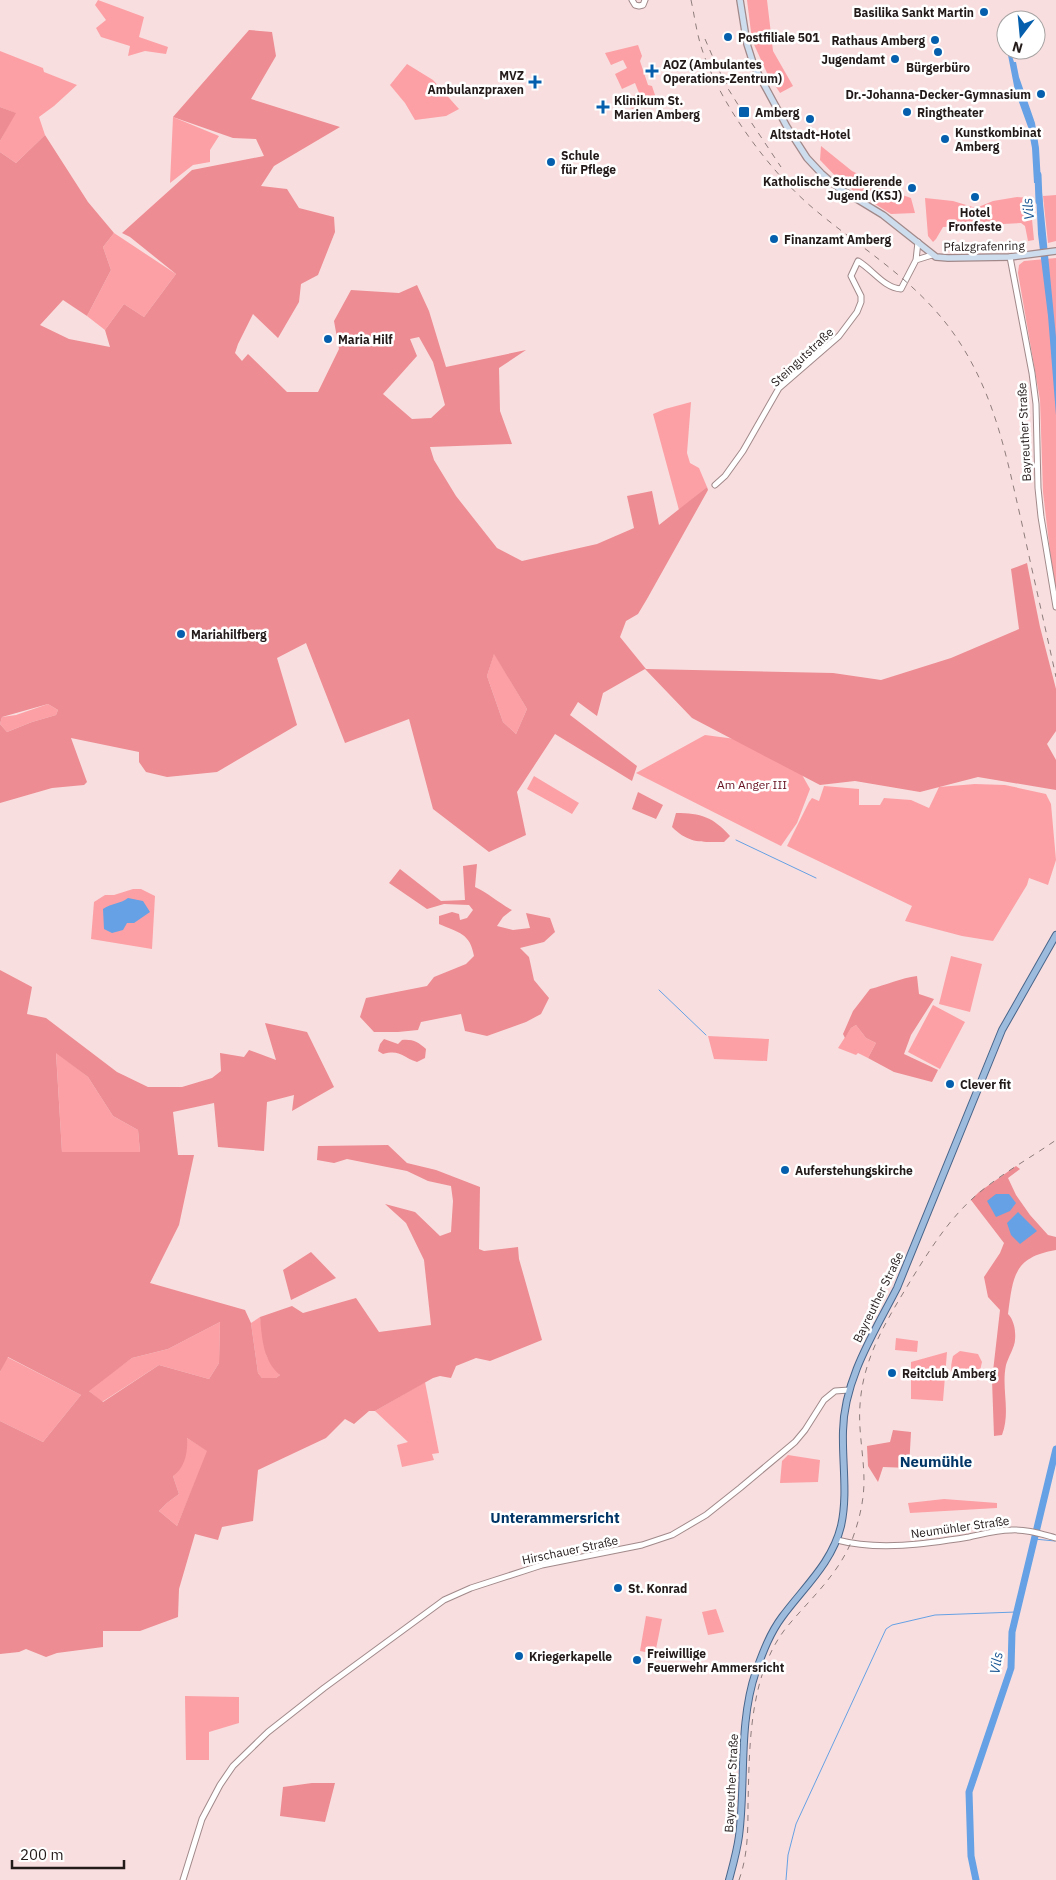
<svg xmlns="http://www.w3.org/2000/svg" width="1056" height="1880" font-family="'IBM Plex Sans',sans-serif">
  <rect width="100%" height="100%" fill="#f9dedf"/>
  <path fill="#fca0a5" d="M98,0L144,17L139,37L168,47L166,54L145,51L128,56L130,46L101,37L96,28L106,20L95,5Z
    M747,0H767L773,51L793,86L780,93L767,73L752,40Z
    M638,45L642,56L640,61L648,85L652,86L655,95L653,99L632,109L627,98L639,93L635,83L622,89L615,74L627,68L623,60L611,65L605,53Z
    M0,51L43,68L44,72L77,85L54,106L39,117L45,135L16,163L0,152V141L15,113L0,107Z
    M407,64L433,80L459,109L446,116L415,120L405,103L390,85Z
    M173,117L219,136L210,150V162L193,165L170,183Z
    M821,146L852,171L894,192L911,198L915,213L891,214L843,184L820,160Z
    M1056,195V241L1048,243L1043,196Z
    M1017,197L1030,198L1034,240L1028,241L1025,226L1021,223L943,227L936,239L933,242L928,236L925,198L953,201L976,208L993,201Z
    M114,233L176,274L144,317L124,304L105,330L87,316L111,270L103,247Z
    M1056,258V587L1053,577L1043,492L1040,400L1018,273L1019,265L1024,261Z
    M691,402L687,453L690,463L699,468L707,487L679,510L653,414L665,409Z
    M494,653L527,709L516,734L503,722L487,676Z
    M48,704L58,710L56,715L32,722L7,732L0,724L2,717L16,715Z
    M705,735L774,744L801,773L810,789L797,823L781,846L636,773Z
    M534,776L579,803L572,814L527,789Z
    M975,784L1005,785L1046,794L1051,804L1056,860L1048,885L1029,878L1027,885L993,941L962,936L905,921L912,906L787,846L809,802L812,798L819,801L824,786L859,789V805H880L884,798L911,800L929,808L939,787Z
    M133,889H141L155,896L152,949L91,939L94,902L105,895H114Z
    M951,956L982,964L970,1012L939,1004Z
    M933,1005L965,1022L940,1069L908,1052Z
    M856,1025L866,1038L876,1043L868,1058L858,1053L856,1055L838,1048L851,1028Z
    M708,1036L769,1039L767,1061L714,1059Z
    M56,1052L88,1077L113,1116L138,1130L140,1152H62Z
    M260,1317L267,1357L280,1375L276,1378H262L258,1373L251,1323Z
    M220,1322L219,1363L209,1379L159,1365L102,1402L88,1390L132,1358L168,1349Z
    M896,1338L918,1341L917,1352L895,1350Z
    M960,1351L978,1354L982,1362L979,1375C973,1379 956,1381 952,1373C950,1368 952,1361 953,1356Z
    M947,1352L943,1401L911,1399V1362Z
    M7,1357L81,1395L43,1442L0,1421V1372Z
    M425,1382L439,1453L432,1454L434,1460L402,1467L397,1445L408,1442L375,1411Z
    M187,1438L208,1451L177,1526L159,1511L167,1503L179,1494L173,1476Z
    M788,1455L820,1460L818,1482L780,1483L782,1461Z
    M944,1499L997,1503V1508L910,1513L908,1503Z
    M716,1609L724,1632L708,1635L702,1612Z
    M646,1616L662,1619L655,1654L640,1651Z
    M185,1696L239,1697V1723L209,1732V1760H186Z"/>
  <path fill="#ed8c92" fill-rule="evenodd" d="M249,30L272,32L276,56L251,99L340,127L274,166L261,186L287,189L299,208L334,217L335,232L318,275L301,284L299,302L278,338L253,314L238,344L235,353L242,361L248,354L287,392H318L339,349L334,321L351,290L399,293L417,285L429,311L446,367L526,350L499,368L500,411L512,444L430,447L434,460L456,496L497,548L522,561L597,544L634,528L627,496L652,491L659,525L707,487L708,490L647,599L638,614L626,621L620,637L646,669L833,673L881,680L951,658L1019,629L1011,569L1027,563L1040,627L1056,689V731L1047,744L1056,760V790L978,777L920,792L855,781L820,785L692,718L645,669L603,693L597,716L578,702L570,715L637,766L632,781L555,734L517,792L526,835L489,852L433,809L409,719L345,743L306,643L277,658L297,725L217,772L167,777L146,772L139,762V752L71,738L87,782L84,785L52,788L0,803V152L16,163L45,135L88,202L114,233L103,247L111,270L87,316L63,300L40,325L69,339L110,347L105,330L124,304L144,317L176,274L130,237L122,233L192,170L264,156L256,139L233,138L173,117ZM419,337L433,362L445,405L431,418L412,419L383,394L417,356L410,339ZM494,654L527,709L516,734L503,722L487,676ZM48,704L58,710L56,715L32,722L7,732L0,724L2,717Z
    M0,107L16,113L0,141Z
    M638,792L663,805L656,819L632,809Z
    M676,813C701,813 713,817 730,836L724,842C702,842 689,844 672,827Z
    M477,864L475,887C488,893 499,903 512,910L503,917L497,926L513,930L530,928L526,913L550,918L555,932L544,942L520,948L529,957L534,980L549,998L541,1014L526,1022L487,1036L465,1031L461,1014L421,1022L418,1030L398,1032H374L360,1017L366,998L427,986L434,977L466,964L474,956C470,933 459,933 439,924V916L452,912L459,914L460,920L467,918L473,910L469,905L444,904L427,909L389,883L400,869L441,901L465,900L463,866Z
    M0,970L32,987L27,1014L46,1018L117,1072L148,1087H182L212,1078L221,1071L220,1053L244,1057L249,1050L276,1060L265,1023L307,1032L334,1087L292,1111L294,1095L267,1102L264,1151L218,1147L214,1103L173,1112L178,1155H194L179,1225L150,1283L245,1310L251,1323L258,1373L262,1378H276L280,1375C263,1361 262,1338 260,1317L292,1306L303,1313L356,1298L379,1332L431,1325L424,1260L406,1223L385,1204L415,1212L440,1236L451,1232L453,1201L451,1186L428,1181L407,1171L347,1159L334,1163L317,1160L318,1146L388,1145L407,1163L436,1170L480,1187L479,1249L484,1251L518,1247L519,1259L542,1340L490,1361L476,1358L456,1366L451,1378L440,1376L433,1378L375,1411H369L354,1424L345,1419L326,1438L258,1470L253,1521L222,1527L218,1540L195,1534L179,1589L178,1617L140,1631H103V1647L57,1653L46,1657L26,1649L19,1652L0,1654V1421L43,1442L81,1395L8,1357L0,1372ZM56,1053L88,1077L113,1116L138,1130L140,1152H62ZM220,1322L219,1363L209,1379L159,1365L103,1402L89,1391L132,1358L168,1349ZM187,1438L207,1451L177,1526L159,1511L167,1503L179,1494L173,1476C185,1468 188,1452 187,1438Z
    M917,976L919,994L934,999L911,1035L904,1054L938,1070L932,1082L894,1072L868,1058L876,1043L866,1038L856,1025L851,1028L845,1038L843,1034L853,1011L870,989C886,985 901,978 917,976Z
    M384,1039L398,1044L402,1040C413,1039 418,1042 426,1049L425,1058L417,1062C402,1057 400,1049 383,1054L378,1051L380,1044Z
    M1016,1166L1020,1169L1008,1178L1016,1195L1030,1215L1048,1235L1056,1237V1250C1014,1257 1013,1276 1008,1314C1014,1320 1016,1331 1015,1340C1015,1346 1008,1358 1006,1365C1001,1389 1011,1411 1002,1435L994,1436L992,1380L1000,1310L988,1297L984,1277L1000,1253L1004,1243L971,1200L979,1192Z
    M311,1252L336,1278L291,1300L283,1270Z
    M893,1430L911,1432L909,1468L883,1467L878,1482L868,1466L867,1446L890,1442Z
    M312,1783H335L325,1822L280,1816L283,1787Z"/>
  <path fill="#65a1e4" d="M1007,50H1010L1014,62H1016L1019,77L1035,123L1039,148L1041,183H1034L1032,148L1028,127L1015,91Z
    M1036,193H1042L1056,337V415L1048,316L1038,234Z
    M128,898L143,901L150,912L134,923H127L123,930L112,933L104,929L103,909C112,903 120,904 128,898Z
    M996,1194H1009L1016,1203L1010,1211L996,1217L987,1201Z
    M1018,1212L1037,1231L1020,1244L1011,1235L1007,1223Z"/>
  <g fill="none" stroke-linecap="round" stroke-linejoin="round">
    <path stroke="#65a1e4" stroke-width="1" d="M736,840L816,878
      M659,990L706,1035
      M1034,1539L1055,1541
      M786,1880L788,1855L796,1824L886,1629L892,1625L935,1615L1016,1612"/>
    <path stroke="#65a1e4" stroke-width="7" d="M1038,175L1039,201
      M976,1880L971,1856L969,1792L1011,1668L1012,1632L1056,1449"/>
    <defs>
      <path id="tertiary" d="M632,0L635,5L639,6L643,5L645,0
        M1010,257L1032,373L1036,404L1038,488L1041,517L1056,607
        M916,260L932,255
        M715,485L725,476L743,451L779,388L839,336L857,312L861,302V296L851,276L858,261C873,270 884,288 901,289L916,260L918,242
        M837,1540C879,1551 926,1544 969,1537C983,1534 997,1530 1011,1530C1026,1529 1041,1534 1056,1538
        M183,1880L202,1819L220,1785L233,1766L268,1732L324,1688L444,1600L471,1588L542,1565L642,1545L672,1535L706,1515L740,1488L795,1442L805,1430L824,1400L835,1391L849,1390"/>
      <path id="secondary" d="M740,0L747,44L754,66L787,127L807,158L821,173L837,187L883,215L936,257L948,258L1010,257L1056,251"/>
      <path id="primary" d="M729,1880C733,1865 737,1851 739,1836C746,1782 738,1724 756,1671C763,1652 770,1633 782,1617C804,1587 832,1563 841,1526C848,1495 842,1462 843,1431C844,1379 874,1333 897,1288L1002,1030L1056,935"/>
    </defs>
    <use href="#tertiary" stroke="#a1898a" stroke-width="7"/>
    <use href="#secondary" stroke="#a1898a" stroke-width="8"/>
    <use href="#primary" stroke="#48658a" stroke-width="8"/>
    <use href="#tertiary" stroke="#fff" stroke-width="5"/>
    <use href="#secondary" stroke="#ceddee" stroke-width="5.5"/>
    <use href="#primary" stroke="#9dbbdd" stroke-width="6"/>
    <path stroke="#8e7c7c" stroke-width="1" stroke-dasharray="6 6" stroke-linecap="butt" d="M691,0C695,18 697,37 704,55C723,108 771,173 814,209C863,250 916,280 954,334C995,393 1006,455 1022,524C1033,575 1045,626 1056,677
      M705,39L718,69L727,84
      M722,79L747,119
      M745,113L781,167
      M739,1880C748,1855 748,1830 748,1804C749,1767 749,1730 757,1694C762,1671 771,1647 786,1628C810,1599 838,1575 852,1540C859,1521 864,1501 864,1481C864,1456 858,1430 860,1405C863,1357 887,1320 911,1280C929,1251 947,1222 972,1199C997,1176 1029,1159 1056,1140"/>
  </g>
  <g fill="#055fac" stroke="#fff" stroke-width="2">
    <circle cx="984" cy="12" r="5"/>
    <circle cx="728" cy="37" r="5"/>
    <circle cx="935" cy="40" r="5"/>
    <circle cx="938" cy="52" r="5"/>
    <circle cx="895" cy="59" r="5"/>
    <path d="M649.5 63.5h5v5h5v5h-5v5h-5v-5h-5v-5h5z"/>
    <path d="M532.5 74.5h5v5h5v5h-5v5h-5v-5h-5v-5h5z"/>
    <circle cx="1041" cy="94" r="5"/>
    <path d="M600.5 99.5h5v5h5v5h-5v5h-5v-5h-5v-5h5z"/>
    <rect x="738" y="106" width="12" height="12" rx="2.5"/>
    <circle cx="907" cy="112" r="5"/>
    <circle cx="810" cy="119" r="5"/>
    <circle cx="945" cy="139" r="5"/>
    <circle cx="551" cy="162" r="5"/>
    <circle cx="912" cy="188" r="5"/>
    <circle cx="975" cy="197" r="5"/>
    <circle cx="774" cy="239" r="5"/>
    <circle cx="328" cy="339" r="5"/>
    <circle cx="181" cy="634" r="5"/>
    <circle cx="950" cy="1084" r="5"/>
    <circle cx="785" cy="1170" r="5"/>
    <circle cx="892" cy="1373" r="5"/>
    <circle cx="618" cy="1588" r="5"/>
    <circle cx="519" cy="1656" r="5"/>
    <circle cx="637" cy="1660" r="5"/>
  </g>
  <g text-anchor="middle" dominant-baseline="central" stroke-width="5" stroke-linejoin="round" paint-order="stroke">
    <g font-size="12" font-weight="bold" fill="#231a1a" stroke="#fff" text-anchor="start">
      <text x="974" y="12" text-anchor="end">Basilika Sankt Martin</text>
      <text x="738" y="37">Postfiliale 501</text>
      <text x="925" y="40" text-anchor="end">Rathaus Amberg</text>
      <text x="885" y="59" text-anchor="end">Jugendamt</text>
      <text x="663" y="64">AOZ (Ambulantes<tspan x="663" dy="14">Operations-Zentrum)</tspan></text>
      <text x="938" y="67" text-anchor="middle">Bürgerbüro</text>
      <text x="524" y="75" text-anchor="end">MVZ<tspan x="524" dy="14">Ambulanzpraxen</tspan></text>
      <text x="1031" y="94" text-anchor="end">Dr.-Johanna-Decker-Gymnasium</text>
      <text x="614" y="100">Klinikum St.<tspan x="614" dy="14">Marien Amberg</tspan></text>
      <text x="755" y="112">Amberg</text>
      <text x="917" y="112">Ringtheater</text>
      <text x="955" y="132">Kunstkombinat<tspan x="955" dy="14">Amberg</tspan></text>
      <text x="810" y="134" text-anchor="middle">Altstadt-Hotel</text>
      <text x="561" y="155">Schule<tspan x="561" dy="14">für Pflege</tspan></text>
      <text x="902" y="181" text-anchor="end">Katholische Studierende<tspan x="902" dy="14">Jugend (KSJ)</tspan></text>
      <text x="975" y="212" text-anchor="middle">Hotel<tspan x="975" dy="14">Fronfeste</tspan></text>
      <text x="784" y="239">Finanzamt Amberg</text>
      <text x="338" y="339">Maria Hilf</text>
      <text x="191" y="634">Mariahilfberg</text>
      <text x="960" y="1084">Clever fit</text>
      <text x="795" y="1170">Auferstehungskirche</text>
      <text x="902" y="1373">Reitclub Amberg</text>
      <text x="628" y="1588">St. Konrad</text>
      <text x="647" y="1653">Freiwillige<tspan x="647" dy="14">Feuerwehr Ammersricht</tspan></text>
      <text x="529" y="1656">Kriegerkapelle</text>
    </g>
    <g font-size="12" fill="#231a1a" stroke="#fff">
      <text transform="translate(984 246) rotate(-1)">Pfalzgrafenring</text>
      <text transform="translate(802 357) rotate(-43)">Steingutstraße</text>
      <text transform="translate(1024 432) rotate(-93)">Bayreuther Straße</text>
      <text transform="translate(878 1297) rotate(-64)">Bayreuther Straße</text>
      <text transform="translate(960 1527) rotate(-8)">Neumühler Straße</text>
      <text transform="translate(570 1550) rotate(-12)">Hirschauer Straße</text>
      <text transform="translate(731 1783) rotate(-87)">Bayreuther Straße</text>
    </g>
    <g font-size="12" fill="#671121" stroke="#fff">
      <text x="752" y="784">Am Anger III</text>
    </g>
    <g font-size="14" font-style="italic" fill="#1a5794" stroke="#fff">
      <text transform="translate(1028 209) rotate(-96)">Vils</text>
      <text transform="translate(996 1663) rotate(-81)">Vils</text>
    </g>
    <g font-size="15" font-weight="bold" fill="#013667" stroke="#fff">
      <text x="936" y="1461">Neumühle</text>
      <text x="555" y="1517">Unterammersricht</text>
    </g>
  </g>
  <g transform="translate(1021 35) rotate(196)"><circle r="24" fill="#ffffff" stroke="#a7a3a3"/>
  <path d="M0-4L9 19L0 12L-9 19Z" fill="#055fac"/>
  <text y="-8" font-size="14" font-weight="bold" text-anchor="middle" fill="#231a1a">N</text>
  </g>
  <path d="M12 1860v8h112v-8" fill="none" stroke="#231a1a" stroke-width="2.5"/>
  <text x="20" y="1860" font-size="15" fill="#231a1a" stroke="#ffffff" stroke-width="4" paint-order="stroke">200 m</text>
</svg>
